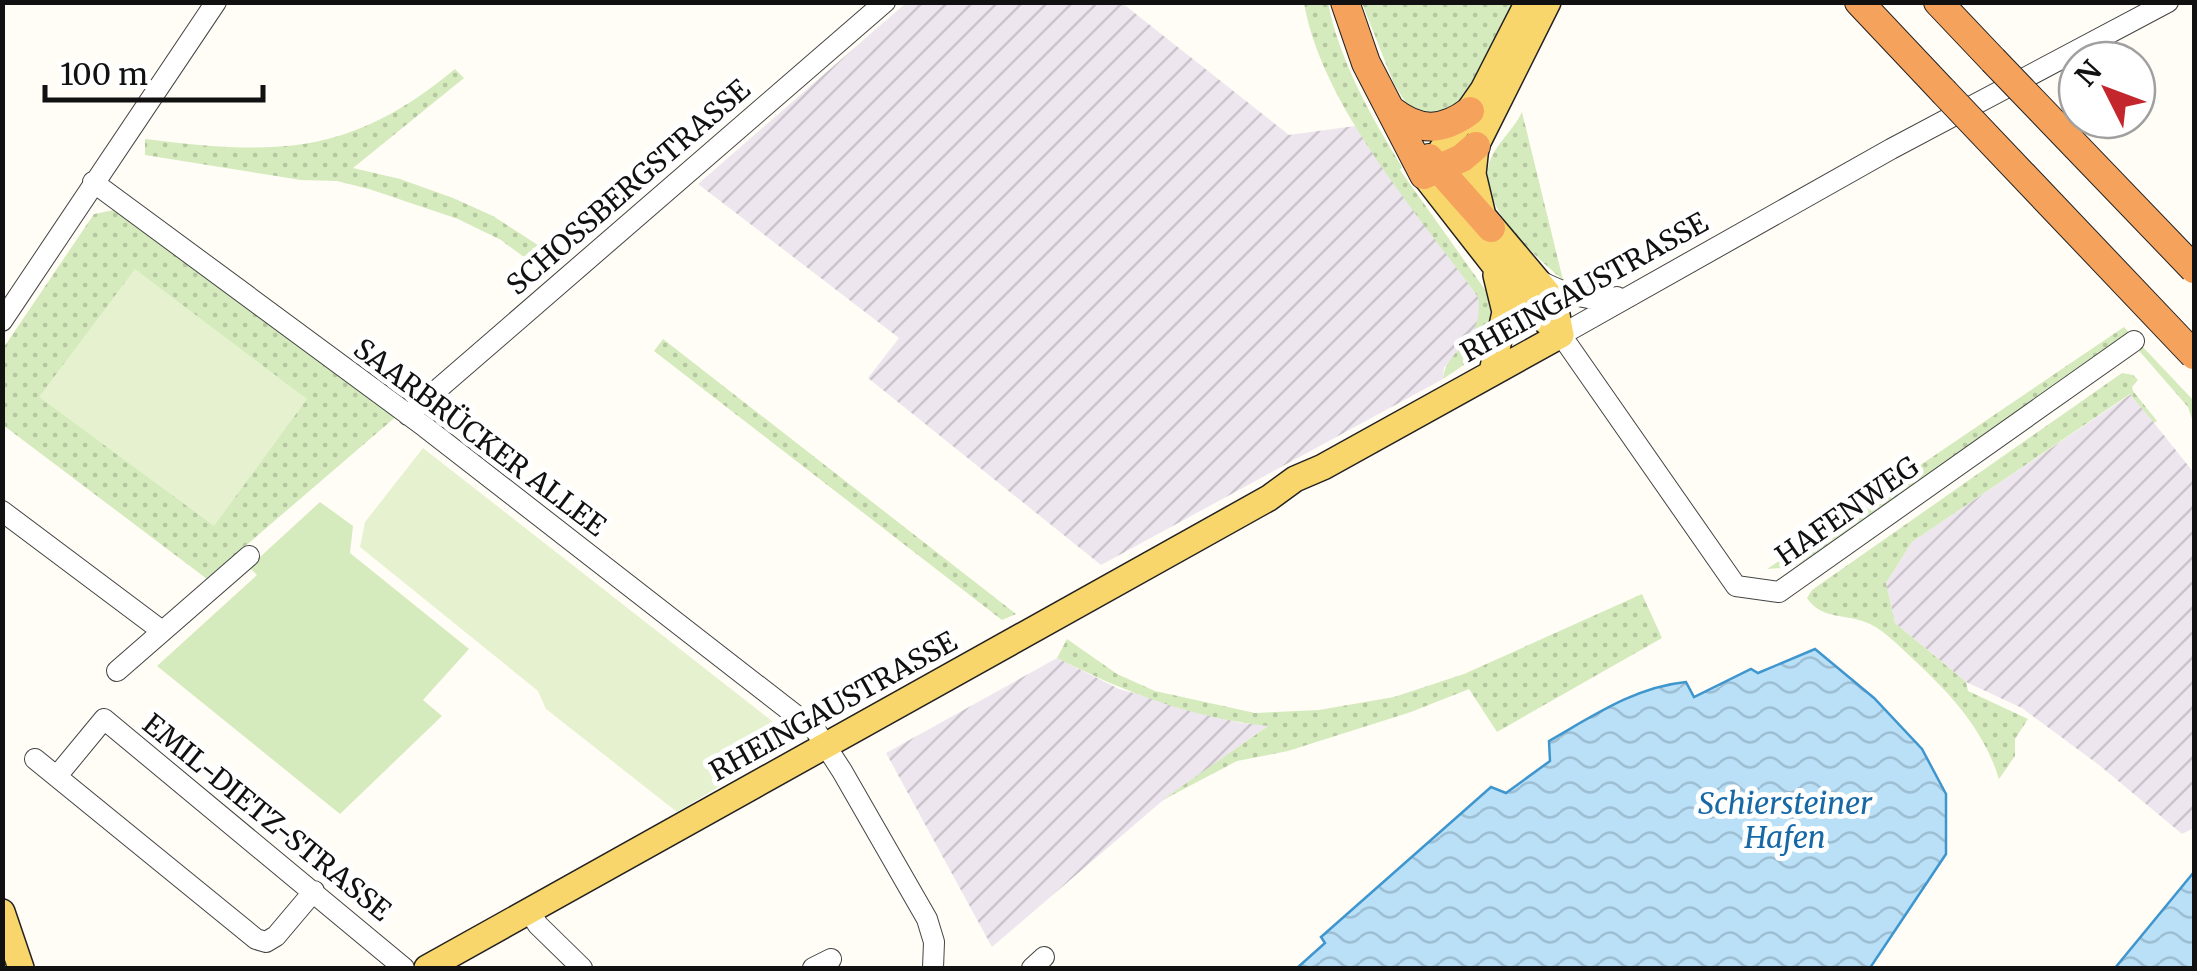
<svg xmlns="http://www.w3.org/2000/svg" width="2197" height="971" font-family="Merriweather,serif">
  <defs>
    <pattern id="industrial-furrows" width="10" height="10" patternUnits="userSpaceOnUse" patternTransform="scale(2.5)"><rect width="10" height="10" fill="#eee6ef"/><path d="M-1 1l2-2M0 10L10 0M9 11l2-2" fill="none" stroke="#cbc4cc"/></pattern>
    <pattern id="grass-dots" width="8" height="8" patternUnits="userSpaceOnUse" patternTransform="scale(2.5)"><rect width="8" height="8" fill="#d5ebbd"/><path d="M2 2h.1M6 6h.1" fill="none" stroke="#b6c8a1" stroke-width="1.8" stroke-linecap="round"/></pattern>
    <pattern id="water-waves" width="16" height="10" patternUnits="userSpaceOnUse" patternTransform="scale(2.5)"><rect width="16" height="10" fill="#b9e0f7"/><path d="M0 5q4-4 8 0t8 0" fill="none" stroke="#9ebfd3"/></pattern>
  </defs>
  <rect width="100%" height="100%" fill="#fffdf5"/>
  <path fill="url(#industrial-furrows)" d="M906,3H1122L1289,135L1355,126L1478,297L1480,313L1476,330L1444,368L1443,379L1101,565L868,378L899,338L698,184Z
    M2131,394L2194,473V828L2182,834L2099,765L2022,708L1966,682L1895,623L1886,583L1912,542Z
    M1057,658L1119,689L1240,723L1269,725L1161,802L992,947L886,753Z"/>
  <path fill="url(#grass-dots)" d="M1304,3H1328C1340,62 1371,116 1402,167L1400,170L1486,291C1501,339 1480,355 1443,379C1447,345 1484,347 1478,297C1417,212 1322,106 1304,3Z
    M1362,3H1517L1467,98L1432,120L1408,106L1394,84Z
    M455,69L464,78L353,168L400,179L453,198L493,216L558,258L543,271L501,240L458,219L369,189L337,181L301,180L145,155V139C276,155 349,157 455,69Z
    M1522,112L1563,280C1534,255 1472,202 1491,158C1499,141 1514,129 1522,112Z
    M114,210L399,414L207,579L3,425L2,350L94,214Z
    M2124,327L2194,401V425L2188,407L2127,337L1805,560L1793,567L1767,569Z
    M663,339L1016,614L1002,620L654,351Z
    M2122,373L2133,375L2138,380L2132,387L2133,391L2157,421L2154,423L2130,394L1912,542L1886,583L1895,623L1966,682L1968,691L2028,719L2015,739V756L1999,779C1984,730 1950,693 1913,659C1899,646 1886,632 1870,624C1848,613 1822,621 1807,598L1812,590Z
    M1642,594L1662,638L1497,732L1469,689L1411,712L1288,751L1237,761L1161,801L1268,726C1189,717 1127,693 1057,658L1067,639L1117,674L1155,691L1255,713L1319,710L1394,697L1464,674Z"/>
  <path fill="#d5ebbd" d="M320,502L353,526L350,553L469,649L423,700L442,716L340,814L157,666L257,575L249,567Z"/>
  <path fill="#e6f2cf" d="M135,269L307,399L214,526L39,397Z
    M423,448L772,721L783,737L777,752L677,812L546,709L538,691L360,547L365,522Z"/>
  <path fill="url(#water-waves)" stroke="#3f96cf" stroke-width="2.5" d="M1815,649L1874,698L1922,749L1946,794V854L1870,968H1297L1325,943L1321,937L1491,787L1506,793L1550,761L1549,741C1593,716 1635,687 1686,682L1694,697L1751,669L1758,673Z
    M2194,872V968H2115Z"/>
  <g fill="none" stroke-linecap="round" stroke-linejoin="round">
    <defs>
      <path id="minor" d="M93,182L425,427L816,731L842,771L927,919L934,942L933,968
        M1538,280C1564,293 1588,303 1617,297
        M2,321L216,2
        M2134,341L1779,592L1736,586L1561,335L1891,149L2168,2
        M408,415L885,2
        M2,511L162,631
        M117,671L249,556
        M35,759L256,939L266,942L276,936L314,891
        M57,776L104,719L404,968
        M529,911L538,925L582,968
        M813,968L831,959
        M1032,968L1044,957"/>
      <path id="major" d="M1528,2L1483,90L1424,175L1520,298L1561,335
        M1548,2L1476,146L1473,174L1483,216L1547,292L1557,315L1561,335
        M1492,372L1505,312L1496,275
        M2,912L21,968
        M427,968L1269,498L1295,479L1323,467L1561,335"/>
      <path id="highway" d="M1345,2L1366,63L1424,175L1462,158L1476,146
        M1859,2L1943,91
        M1938,2L1993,60
        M1391,110C1419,132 1442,132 1470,111
        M1429,158L1491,228"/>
    </defs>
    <use href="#minor" stroke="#444" stroke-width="22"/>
    <use href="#major" stroke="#222" stroke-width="28"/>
    <use href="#highway" stroke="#222" stroke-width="30"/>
    <use href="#minor" stroke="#fff" stroke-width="20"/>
    <use href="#major" stroke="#f9d66b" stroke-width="25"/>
    <use href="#highway" stroke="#f5a25d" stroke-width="28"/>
    <defs>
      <path id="highway-bridge" d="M1993,60L2194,269
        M1943,91L2194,355"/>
    </defs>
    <use href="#highway-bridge" stroke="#222" stroke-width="30" stroke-linecap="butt"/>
    <use href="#highway-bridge" stroke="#f5a25d" stroke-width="28"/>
  </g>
  <g text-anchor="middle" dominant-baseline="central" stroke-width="10" stroke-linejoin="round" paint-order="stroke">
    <g font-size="28" fill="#111" stroke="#fff">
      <text transform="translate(628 187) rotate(-41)">SCHOSSBERGSTRASSE</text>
      <text transform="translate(1584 287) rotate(-29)">RHEINGAUSTRASSE</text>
      <text transform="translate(480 437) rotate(37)">SAARBRÜCKER ALLEE</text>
      <text transform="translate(1847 511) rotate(-35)">HAFENWEG</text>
      <text transform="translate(833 706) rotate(-29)">RHEINGAUSTRASSE</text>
      <text transform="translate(267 817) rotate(39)">EMIL-DIETZ-STRASSE</text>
    </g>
    <g font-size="30" font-style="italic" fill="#1768a6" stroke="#fff">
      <text x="1785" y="803">Schiersteiner<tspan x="1785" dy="34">Hafen</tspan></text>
    </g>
  </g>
  <rect width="2197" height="971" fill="none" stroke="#111111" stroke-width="10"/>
  <g transform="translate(2107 90) rotate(312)"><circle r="48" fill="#ffffff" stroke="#a0a0a0" stroke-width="2.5"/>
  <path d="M0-8L18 38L0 25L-18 38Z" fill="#c4262e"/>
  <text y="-15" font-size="28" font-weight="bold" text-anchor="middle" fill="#111111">N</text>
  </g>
  <path d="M45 85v15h218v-15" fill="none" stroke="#111111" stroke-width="5"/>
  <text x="60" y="85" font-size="30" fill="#111111" stroke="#ffffff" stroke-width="8" paint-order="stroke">100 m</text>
</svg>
